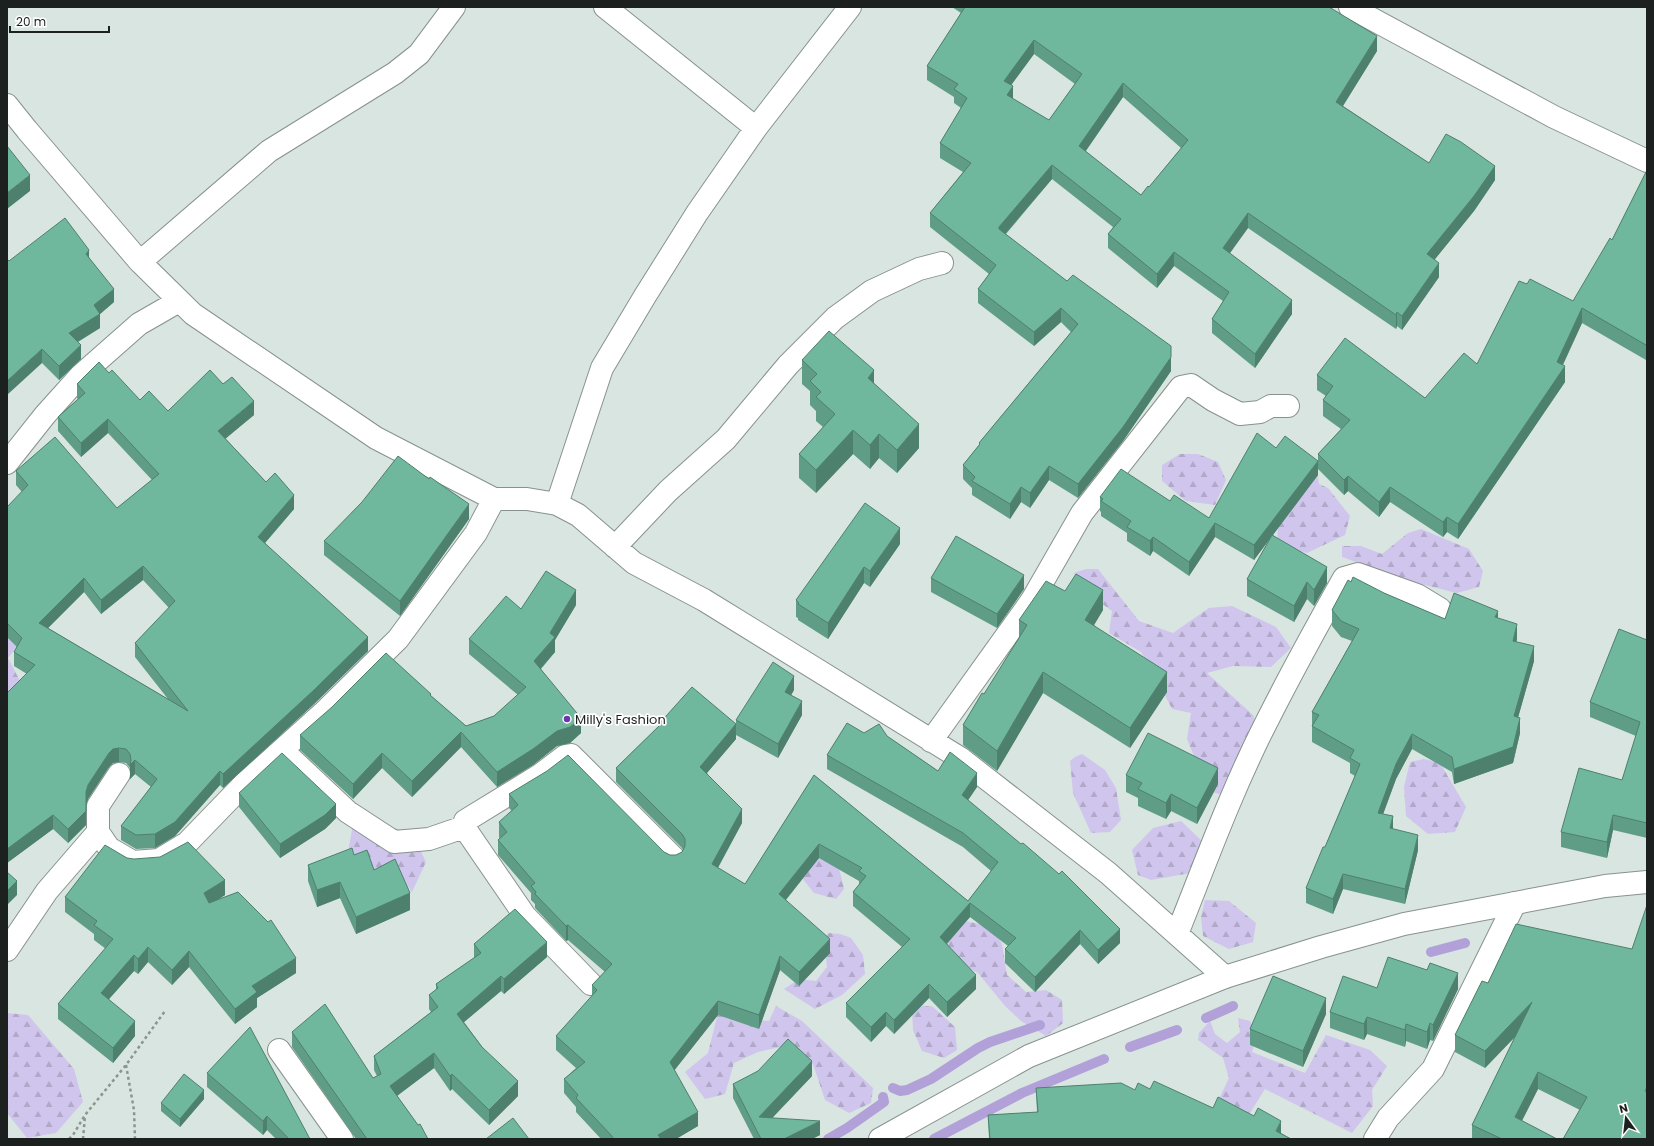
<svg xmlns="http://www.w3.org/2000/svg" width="1654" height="1146" font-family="Poppins,sans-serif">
  <defs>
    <pattern id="forest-firs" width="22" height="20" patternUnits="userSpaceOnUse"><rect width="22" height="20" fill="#d0c5ec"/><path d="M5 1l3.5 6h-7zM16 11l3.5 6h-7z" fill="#b2a9ca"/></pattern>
  </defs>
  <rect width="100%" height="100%" fill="#d9e5e0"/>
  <path fill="url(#forest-firs)" d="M1180,454H1198L1218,462L1226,480L1215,505L1186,501L1162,481V465Z
    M1306,458L1315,459L1319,484L1328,488L1350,516L1345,535L1307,553L1277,544L1279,509Z
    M1421,529L1469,549L1483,571L1479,587L1457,593L1409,581L1342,557V546H1361L1382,554L1408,533Z
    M1086,569H1098L1139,621L1173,633L1209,608L1232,606L1276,627L1291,648L1271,667L1233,666L1207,673L1254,716L1253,775L1232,798L1206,790L1199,768L1187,739L1191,713L1172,709L1153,672L1141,652L1109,633L1112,611L1080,588L1074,573Z
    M7,630L21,642L8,658L20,681L15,690L7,692Z
    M1082,754L1105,770L1116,788L1121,820L1110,832L1091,833L1073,793L1070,761L1075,757Z
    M1424,759L1440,763L1466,807L1455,832L1428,834L1406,816L1404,787L1410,762Z
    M1181,821L1203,842L1191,873L1151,880L1138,875L1132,850L1153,828Z
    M353,824H381L412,833L426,862L412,892L400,875L378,874L348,852Z
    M804,855L837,860L844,889L836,899L814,893L798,873Z
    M1205,900L1229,901L1256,923L1253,942L1229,949L1203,936L1201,917Z
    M956,919L993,927L1002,944L1007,975L1026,992L1046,990L1062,1000L1063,1023L1046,1036L1021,1021L1005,1006L978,973L945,955L944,927Z
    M829,933L840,934L851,938L863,955L865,974L842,995L815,1009L784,989L799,979L816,981L827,967L824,939Z
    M919,1005L933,1007L955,1027L957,1050L944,1058L922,1051L913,1030L912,1009Z
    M776,1006L802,1021L873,1088L871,1103L849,1113L825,1100L813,1064L785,1046L758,1052L734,1063L725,1094L705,1099L685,1072L708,1053L718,1013L745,1019L769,1021Z
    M7,1013L28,1015L74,1069L83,1102L56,1133L27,1138L7,1113Z
    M1238,1018L1250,1021L1257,1034L1252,1052L1305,1073L1326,1035L1370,1050L1387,1066L1372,1090L1373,1106L1352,1133L1265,1089L1250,1113L1232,1114L1219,1099L1229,1078L1223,1058L1198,1040L1199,1033L1210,1021L1215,1034L1227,1043L1240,1032Z"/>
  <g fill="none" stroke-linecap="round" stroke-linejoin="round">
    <path stroke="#b2a0d9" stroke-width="10" d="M1431,952L1465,943
      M1206,1018L1233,1006
      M1130,1047L1177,1030
      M893,1088L900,1091L907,1090L931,1079L978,1048L990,1042L1040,1025
      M828,1139L847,1128L884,1102L883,1097
      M934,1139L1022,1093L1104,1059"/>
    <defs>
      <path id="minor" d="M605,7L756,128
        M1350,7L1554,117L1647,161
        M7,105L27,130L140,262L193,314L376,438L494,499H527L557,504L578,515L634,563L704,600L960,758L1108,873L1225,977
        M140,262L269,151L395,73L419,54L454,7
        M7,463L45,415L80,376L139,324L179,301
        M557,504L602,368L645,296L697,213L756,128L850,7
        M615,547L668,491L726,439L788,365L835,318L872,291L919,269L942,263
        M931,741L1032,600L1082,513L1181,387L1191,385L1213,400L1240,414L1260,412L1271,406H1288
        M282,750L348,812L394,842L429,839L464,827
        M119,774L98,806V832L109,848L133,862L159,860L187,843L244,784L323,713L398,639L476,533L494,499
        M1177,934C1205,864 1231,792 1265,725C1290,675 1317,626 1344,578L1358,574L1417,595L1440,609
        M7,950L47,891L98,832
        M591,984L525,916L464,827L465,821L540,775L565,756L571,755L673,857
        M279,1050L342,1139
        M1375,1139L1388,1118L1433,1069L1515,903"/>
      <path id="tertiary" d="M880,1139L1029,1056L1225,977L1321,947L1404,924L1605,886L1647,882"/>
    </defs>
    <use href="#minor" stroke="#87928d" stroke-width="24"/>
    <use href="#tertiary" stroke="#87928d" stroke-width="24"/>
    <path stroke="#8b9490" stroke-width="2.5" stroke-dasharray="3 3" stroke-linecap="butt" d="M126,1065L134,1110L135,1139
      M69,1139L73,1135L85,1115L126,1065L165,1011
      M83,1139L85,1116"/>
    <use href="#minor" stroke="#fff" stroke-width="22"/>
    <use href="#tertiary" stroke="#fff" stroke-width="22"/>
  </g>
  <path fill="#5f9d87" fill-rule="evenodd" d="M952,7H1329L1377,51L1343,106L1429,163L1495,180L1474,211L1435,259L1439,277L1402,330L1397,326L1396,329L1248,228L1229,253L1292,314L1255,368L1212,333V319L1223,301L1174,266L1157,288L1108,248V234L1113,227L1052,179L1006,234L1171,371L1123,441L1078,498L1049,480L1030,508L1021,502L1010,519L972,495V488L963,479V465L979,445V443L1071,332L1061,322L1034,346L978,303V289L989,274L930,227V213L963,172L940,158V143L961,108L954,103V97L927,80V66L961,13ZM1034,54L1075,84L1049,120L1013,99L1011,85ZM1123,97L1181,148L1149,187L1141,195L1085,151Z
    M1647,170L1646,360L1582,323L1563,365L1565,382L1458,539L1447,532L1443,537L1390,502L1379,517L1348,491L1344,495L1318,469V454L1341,429L1323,416V400L1326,396L1317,390V375L1425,398L1477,364L1527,284L1573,301L1612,240Z
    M89,257L114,302L100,314V328L78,342L81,359L59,380L42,363L9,261Z
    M802,360L874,384L919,448L897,473L879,458L870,469L853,454L816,493L799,478V454L823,427L816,421V411L810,405V391L802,384Z
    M109,373L140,400L168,411L254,415L225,438L266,482L294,509L265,543L368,651L314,704L223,788L220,785L175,836L155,848L136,849L121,840V826L151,787L135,774L130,779V768L126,763L119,762L113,763L109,767L88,799L86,806V825L68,843L53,829L7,863V693L27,674L14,666V652L17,647L7,637V507L22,492L16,485V471L117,508L152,480L108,433L81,457L58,431V417L78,399L77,398V384ZM143,580L169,608L135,643V657L168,699L48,628L84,592L101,614Z
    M1276,448L1318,475L1273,535L1327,583L1314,606L1307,599L1294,622L1247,596V579L1271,537L1254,560L1215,537L1189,576L1153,551L1150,556L1127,541V533L1101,516V512L1100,511V497L1209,518Z
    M469,519L400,616L324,555V541Z
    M900,544L870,587L864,583L828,639L798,620V618L796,617V600Z
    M931,578L1024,589L997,628L931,592Z
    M1351,582L1384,593L1445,619L1498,618L1517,639L1516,642L1534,661L1518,717L1520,733L1513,763L1454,784L1452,772L1412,749L1396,779L1383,814L1393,829L1418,850L1405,904L1343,889L1333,914L1306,903V888L1325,847L1355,776L1350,773V763L1312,742V712L1352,641L1341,637L1332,626V610Z
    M1065,591L1103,610L1094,625L1167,692L1130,748L1043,693L997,771L963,745V725L984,694L1019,639V620Z
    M576,605L555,640V652L541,669L581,733L570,743L557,746L533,765L497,787L461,747L412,797L382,768L353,799L300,750V735L431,696L466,726L494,716L518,695L469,654V639L521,609Z
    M1647,640V838L1613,830L1607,858L1561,847V832L1622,780L1636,736L1590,717V702Z
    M794,690L791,695L802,715L778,758L736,735V739L707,773L742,823L718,868L745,884L814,775L968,901L991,871L963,847L827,769V755L864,733L887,736L938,771L977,787L968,800L1120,943L1098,964L1080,944L1035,992L1005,963V949L1008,946L970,917L947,944L976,989L947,1017L929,998L894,1034L886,1026L871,1042L846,1017V1003L902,947L853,906V892L859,885V881L819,858L786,900L830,953L799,986L780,970L759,1029L718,1015L674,1070L698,1126L676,1139H601L576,1112V1107L564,1093V1079L576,1068L556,1050V1036L592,996V985L605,972L568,940L566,941L535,908V904L531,900V893L498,855V840L500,839L499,837V822L512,811L509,808V794L664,852L670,855H676L682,852L683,850L682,848L616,782V768L659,726V724H736V720Z
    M1126,775L1218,784L1197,824L1171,811L1166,819L1138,806V798L1126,792Z
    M239,793L336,818L325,829L280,858L239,807Z
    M354,855L374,870L410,910L356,934L340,898L317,907L308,881V865Z
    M127,858L225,895L217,900L296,973L257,998V1007L235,1024L189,967L172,985L148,962L138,974L134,971L109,999L135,1036L113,1063L58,1019V1004L106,949L94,940V934L65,912V897Z
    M474,944L547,957L504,994L501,991L464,1022L518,1096L489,1125L452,1089L450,1091L434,1068L397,1096L428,1139H356L292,1047V1032L373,1078L377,1076L374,1070V1056L431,1012L429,1009V995L436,990V984L474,958Z
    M1482,981L1647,1139L1580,1110L1538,1089L1522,1121L1557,1139H1472V1125L1515,1037L1485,1068L1455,1052V1035Z
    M1458,989L1433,1041L1430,1040L1427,1049L1406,1041L1405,1047L1367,1034L1364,1040L1330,1028V1012Z
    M1326,1014L1303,1067L1250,1045V1029Z
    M207,1073L310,1139H276L267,1130L263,1135L207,1087Z
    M812,1076L772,1118L820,1135L812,1139H754L733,1098V1084Z
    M1036,1088L1135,1090L1150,1089L1213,1108L1281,1133L1291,1139H989L988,1115L1037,1112Z
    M204,1099L180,1127L161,1111V1103Z"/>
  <path fill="#4e806e" d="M1377,36V51L1336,117V102Z
    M1034,40V54L1004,95V81Z
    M1123,83V97L1079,161V146Z
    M1013,86V100L1007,95Z
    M1052,165V179L999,241V227Z
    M1495,166V180L1474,211L1427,269V254Z
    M30,175V191L7,209V193Z
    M1248,213V228L1223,263V248Z
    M89,250V264L86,254Z
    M1174,252V266L1157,288V274Z
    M1439,263V277L1402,330V316Z
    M114,289V302L100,314V328L69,347V333L94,305Z
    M1292,300V314L1255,368V354Z
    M1061,308V322L1034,346V332Z
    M1582,308V323L1557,377V362Z
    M1397,312V326L1396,329V315Z
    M1647,342V357L1646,360V345Z
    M81,345V359L59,380V366Z
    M42,349V363L7,395V381Z
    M1171,357V371L1123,441L1078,498V484Z
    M1565,366V382L1458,539V524Z
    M874,370V394L868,378Z
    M254,401V415L218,445V431Z
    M108,419V433L81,457V443Z
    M919,424V448L897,473V450Z
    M853,430V454L816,493V470Z
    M879,434V458L870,469V445Z
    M1318,461V475L1254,560V545Z
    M1049,466V480L1030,508V493Z
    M1348,476V491L1344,495V480Z
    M1021,487V502L1010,519V504Z
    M1390,487V502L1379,517V502Z
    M294,495V509L258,551V537Z
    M469,504V519L400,616V601Z
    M1447,517V532L1443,537V522Z
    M1215,523V537L1189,576V562Z
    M900,528V544L870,587V571Z
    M1153,537V551L1150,556V541Z
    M143,566V580L101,614V600Z
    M864,567V583L828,639V623Z
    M1327,567V583L1314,606V590Z
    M1024,575V589L997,628V614Z
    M84,578V592L39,637V623Z
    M1307,582V599L1294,622V606Z
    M576,590V605L555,640V652L534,676V661L550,633Z
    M1103,590V610L1085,640V620Z
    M1498,611V626L1495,617Z
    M1517,624V639L1513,656V641Z
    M368,637V651L314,704L223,788V774Z
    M1534,646V661L1514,732V716Z
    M1043,672V693L997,771V751Z
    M1167,672V692L1130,748V728Z
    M794,676V690L785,706V692Z
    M802,701V715L778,758V744Z
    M581,718V733L570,743L557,746L533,765L497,787V772L557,731Z
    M1520,718V733L1513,763L1454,784V769Z
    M736,724V739L700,781V767Z
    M461,732V747L412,797V781Z
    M1412,734V749L1396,779L1378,828V813L1396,764Z
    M119,748V762L113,763L109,767L88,799L86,806V792L88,785L109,753L113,749Z
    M382,753V768L353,799V784Z
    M135,760V774L130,779V765Z
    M1218,768V784L1197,824V808Z
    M220,771V785L175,836L155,848V834Z
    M977,773V787L962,809V795Z
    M1171,794V811L1166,819V803Z
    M336,804V818L325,829L280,858V844Z
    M742,809V823L712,878V864Z
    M86,811V825L68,843V829Z
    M53,815V829L7,863V849Z
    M1613,815V830L1607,858V842Z
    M1393,816V831L1390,828Z
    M1418,835V850L1405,904V889Z
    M819,844V858L779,908V894Z
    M1343,874V889L1333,914V899Z
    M225,880V895L204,909V893Z
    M17,881V895L7,905V891Z
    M340,882V898L317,907V890Z
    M410,893V910L356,934V917Z
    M970,903V917L940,951V937Z
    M568,925V940L566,941V926Z
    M1120,929V943L1098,964V950Z
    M1080,930V944L1035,992V977Z
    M830,939V953L799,986V972Z
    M547,942V957L504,994V979Z
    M148,947V962L138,974V959Z
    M189,951V967L172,985V970Z
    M134,955V971L101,1008V993Z
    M780,956V970L759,1029V1015Z
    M296,958V973L257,998V1007L235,1024V1009L252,986Z
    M1458,973V989L1433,1041V1025Z
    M976,975V989L947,1017V1002Z
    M501,976V991L457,1028V1014Z
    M929,984V998L894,1034V1020Z
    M1326,998V1014L1303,1067V1051Z
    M718,1001V1015L670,1076V1062Z
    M1532,1002V1019L1485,1068V1051Z
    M886,1012V1026L871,1042V1027Z
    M1367,1017V1034L1364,1040V1024Z
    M135,1021V1036L113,1063V1048Z
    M1430,1023V1040L1427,1049V1032Z
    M1406,1024V1041L1405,1047V1030Z
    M434,1053V1068L390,1101V1086Z
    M812,1061V1076L759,1132V1117Z
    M1538,1072V1089L1515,1134V1117Z
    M452,1074V1089L450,1091V1076Z
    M518,1081V1096L489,1125V1110Z
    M204,1090V1099L180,1127V1119Z
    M698,1112V1126L676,1139H658V1135Z
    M267,1116V1130L263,1135V1121Z
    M820,1121V1135L812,1139H784Z
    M1281,1121V1137L1276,1131Z"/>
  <path fill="#6fb79d" stroke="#4e806e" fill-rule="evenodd" d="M965,7H1329L1377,36L1336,102L1429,163L1446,134L1461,142L1495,166L1474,196L1427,254L1439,263L1402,316L1397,312L1396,315L1248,213L1223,248L1292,300L1255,354L1212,319L1229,292L1174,252L1157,274L1108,234L1121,219L1052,165L999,227V229L1067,281L1073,275L1171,346V357L1123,427L1078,484L1049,466L1030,493L1021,487L1010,504L972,481L975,477L963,465L980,444L979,443L1078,324L1061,308L1034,332L978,289L996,265L930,213L971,163L940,143L967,98L954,89L958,84L927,66ZM1034,40L1082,74L1049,120L1007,95L1013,86L1004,81ZM1123,83L1188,140L1149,187L1148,186L1141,195L1079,146Z
    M7,146L30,175L7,193Z
    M1647,170V342L1646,345L1582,308L1557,362L1565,366L1458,524L1447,517L1443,522L1390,487L1379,502L1348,476L1344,480L1318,454L1350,420L1323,400L1333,386L1317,375L1345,338L1425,398L1464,353L1477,364L1519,281L1527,284L1530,279L1573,301L1610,238L1612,240Z
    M65,218L89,250L86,254L114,289L94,305L100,314L69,333L81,345L59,366L42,349L7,381V259L9,261Z
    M829,331L874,370L868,378L919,424L897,450L879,434L870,445L853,430L816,470L799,454L835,414L816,397L821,392L810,381L817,374L802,360Z
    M99,362L109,373L112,370L140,400L149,391L168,411L210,370L223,384L232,377L254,401L218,431L266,482L275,473L294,495L258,537L368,637L314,690L223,774L220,771L175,822L155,834L136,835L121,826L157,779L135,760L130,765L131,760L130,754L126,749L119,748L113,749L109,753L88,785L86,792V811L68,829L53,815L7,849V693L35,665L14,652L22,638L7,623V507L28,485L16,471L55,437L117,508L159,474L108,419L81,443L58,417L85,393L77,384ZM143,566L175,601L135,643L188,711L39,623L84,578L101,600Z
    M1257,433L1276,448L1285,436L1318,461L1254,545L1215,523L1189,562L1153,537L1150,541L1127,527L1131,521L1101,501L1103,499L1100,497L1121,469L1170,501L1174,495L1209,518Z
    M398,456L429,479L430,477L469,504L400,601L324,541L362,502Z
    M865,503L900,528L870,571L864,567L828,623L798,604L799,603L796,600Z
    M1272,535L1327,567L1314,590L1307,582L1294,606L1247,579Z
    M956,536L1024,575L997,614L931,578Z
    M546,571L576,590L550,633L555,637L534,661L581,718L570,727L557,731L533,749L497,772L461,732L412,781L382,753L353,784L300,735L332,707L386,653L431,694L430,695L466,726L494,716L526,687L469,639L506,596L521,609Z
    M1076,574L1103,590L1085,620L1167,672L1130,728L1043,672L997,751L963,725L982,693L984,694L1027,625L1019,620L1046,581L1065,591Z
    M1353,577L1384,593L1445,619L1454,593L1498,611L1495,617L1517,624L1513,641L1534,646L1514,716L1520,718L1513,747L1454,769L1452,757L1412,734L1396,764L1378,813L1393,816L1390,828L1418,835L1405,889L1343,874L1333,899L1306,888L1323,847H1325L1360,764L1350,758L1354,750L1312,726L1319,715L1312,712L1359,629L1341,621L1332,610L1348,580L1351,582Z
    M1619,629L1647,640V823L1613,815L1607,842L1561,832L1579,768L1622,780L1640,722L1590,702Z
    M773,662L794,676L785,692L802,701L778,744L736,720Z
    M692,687L736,724L700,767L742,809L712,864L745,884L814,775L968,901L998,862L963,833L827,755L847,723L864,733L879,724L887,736L938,771L950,752L977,773L962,795L1021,844L1023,843L1059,874L1062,871L1120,929L1098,950L1080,930L1035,977L1005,949L1016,938L970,903L940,937L976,975L947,1002L929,984L894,1020L886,1012L871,1027L846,1003L910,939L853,892L866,876L859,871L862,868L819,844L779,894L830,939L799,972L780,956L759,1015L718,1001L670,1062L698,1112L658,1135L661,1139H614L610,1134L576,1098L578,1095L564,1079L585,1062L556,1036L597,990L592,985L612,964L568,925L566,926L535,894L536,892L531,886L535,883L498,840L507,832L499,822L518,805L509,794L547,771L568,755L664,852L670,855H676L682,852L685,846V839L682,834L616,768L660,725L659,724Z
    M1148,733L1218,768L1197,808L1171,794L1166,803L1138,789L1142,783L1126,775Z
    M282,753L336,804L325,815L280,844L239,793Z
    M188,842L225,880L204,893L209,903L238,892L268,922L271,920L296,958L252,986L257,992L235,1009L189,951L172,970L148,947L138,959L134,955L101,993L135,1021L113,1048L58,1004L113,939L94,925L97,921L65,897L105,845L127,858L134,859L160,857Z
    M352,848L354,855L367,850L374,870L395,859L410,893L356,917L340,882L317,890L308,865Z
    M7,872L17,881L7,891Z
    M1647,905V1087L1645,1091L1647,1092V1139H1563L1587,1097L1538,1072L1515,1117L1557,1139H1502L1472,1125L1532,1002L1485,1051L1455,1035L1482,981L1488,983L1516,924L1632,949Z
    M515,909L547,942L504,979L501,976L457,1014L482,1047L518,1081L489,1110L452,1074L450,1076L434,1053L390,1086L418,1125L420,1124L428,1139H367L292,1032L325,1004L373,1078L381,1074L374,1056L438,1007L429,995L438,988L436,984L481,953L474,944Z
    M1388,957L1427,970L1430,963L1458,973L1433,1025L1430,1023L1427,1032L1406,1024L1405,1030L1367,1017L1364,1024L1330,1012L1343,976L1377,988Z
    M1273,976L1326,998L1303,1051L1250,1029Z
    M250,1027L310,1139H289L267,1116L263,1121L207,1073Z
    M788,1039L812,1061L759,1117L820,1121L784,1139H761L733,1084L758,1071Z
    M184,1074L204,1090L180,1119L161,1103Z
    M1154,1081L1213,1108L1218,1097L1254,1116L1258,1108L1281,1121L1276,1131L1291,1139H990L988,1115L1038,1112L1036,1088L1121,1083L1135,1090L1138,1083L1150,1089Z
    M513,1118L529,1139H486Z"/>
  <circle fill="#6936ad" stroke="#fff" stroke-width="1.5" cx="567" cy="719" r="4"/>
  <g text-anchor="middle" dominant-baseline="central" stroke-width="3.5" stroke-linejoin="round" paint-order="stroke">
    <g font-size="13" fill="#1c211f" stroke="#fff" text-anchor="start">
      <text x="575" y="719">Milly's Fashion</text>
    </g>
  </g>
  <rect width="1654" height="1146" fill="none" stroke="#1c211f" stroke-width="16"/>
  <g transform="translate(1626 1118) rotate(345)" stroke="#ffffff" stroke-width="3" paint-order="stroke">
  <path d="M0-3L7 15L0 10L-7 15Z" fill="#1c211f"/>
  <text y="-6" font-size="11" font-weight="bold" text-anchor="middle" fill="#1c211f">N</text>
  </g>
  <path d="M10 26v6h99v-6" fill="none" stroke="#1c211f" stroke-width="2"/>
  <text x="16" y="26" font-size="12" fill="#1c211f" stroke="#ffffff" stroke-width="3" paint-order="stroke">20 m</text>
</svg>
